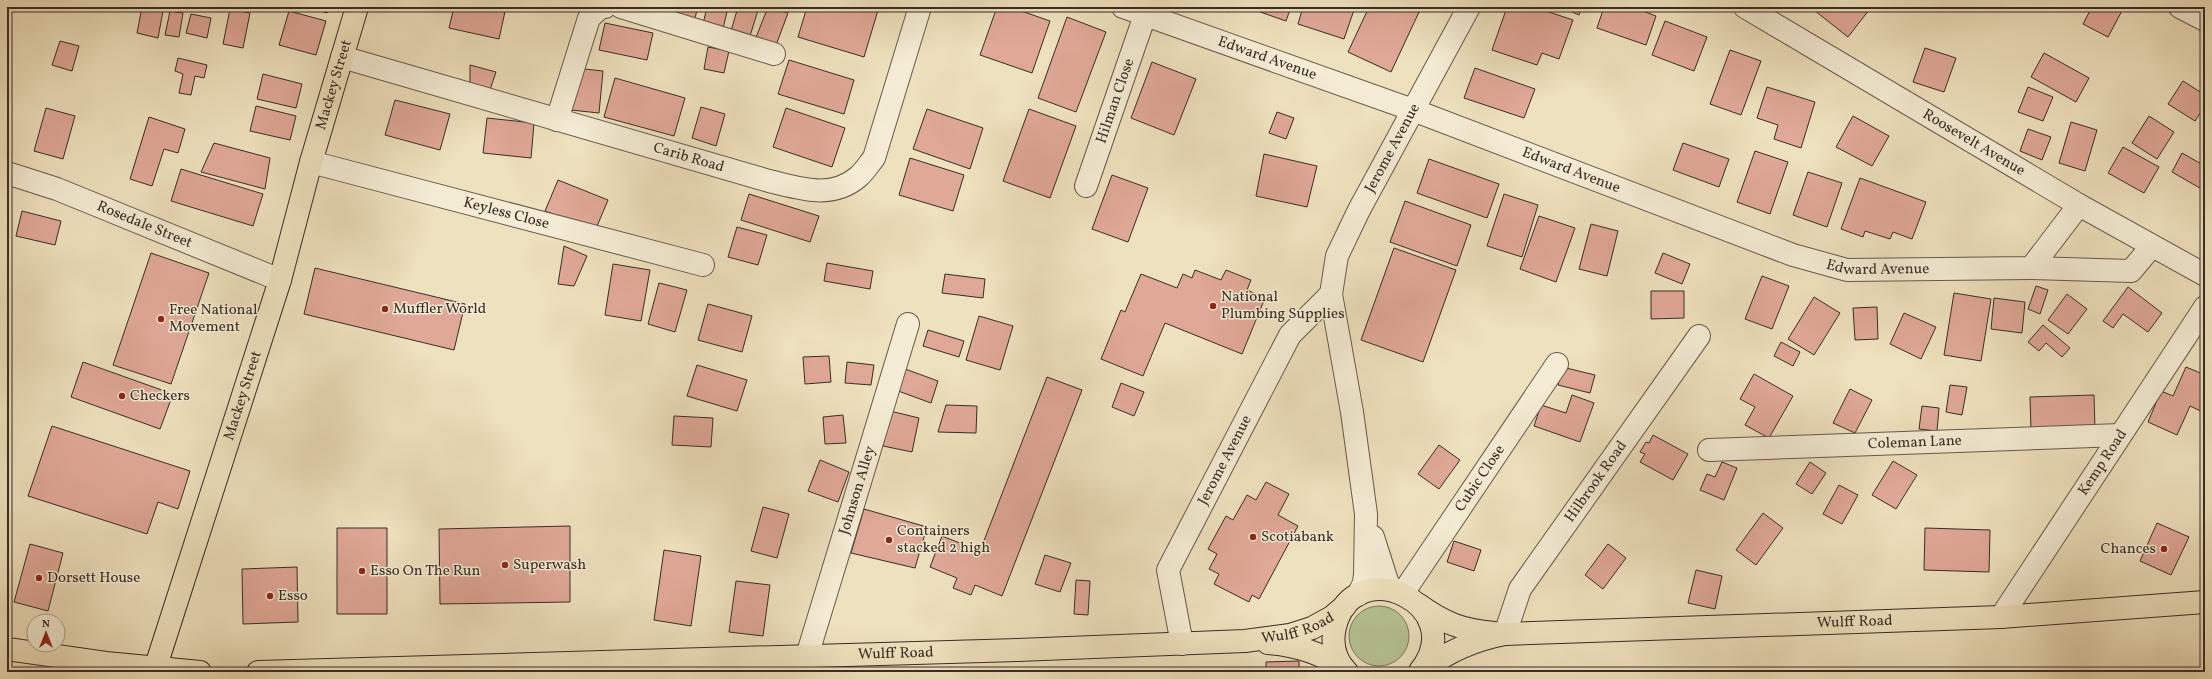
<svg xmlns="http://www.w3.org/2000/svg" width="2212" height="679" font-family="Vollkorn,serif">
  <rect width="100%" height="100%" fill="#eee1bd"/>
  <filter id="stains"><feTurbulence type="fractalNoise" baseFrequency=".005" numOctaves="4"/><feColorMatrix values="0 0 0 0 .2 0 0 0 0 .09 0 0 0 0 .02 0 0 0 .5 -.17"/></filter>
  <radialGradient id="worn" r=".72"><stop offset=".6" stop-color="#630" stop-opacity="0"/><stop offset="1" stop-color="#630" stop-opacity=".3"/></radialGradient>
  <path fill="#b6c393" stroke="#78785c" d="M1349 636a30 30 0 1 1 60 0a30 30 0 1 1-60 0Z"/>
  <path fill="#e0a897" stroke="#392d26" d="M142,7L163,11L158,38L137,33Z
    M308,7H329L327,13Z
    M454,7H506L499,39L449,28Z
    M677,7H698L693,25L674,19Z
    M707,7H728L723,29L703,24Z
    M738,7H759L750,36L731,31Z
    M768,7L788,13L775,48L755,40Z
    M807,7H879L864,57L798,37Z
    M997,7H1010L1050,21L1032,73L980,55Z
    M1215,7H1231L1229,12Z
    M1246,7H1291L1286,21Z
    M1303,7H1355L1344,39L1298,24Z
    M1369,7H1414L1420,10L1391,72L1348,52Z
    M1507,7H1534L1573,20L1559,59L1542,53L1537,65L1492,50Z
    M1560,7H1582L1579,15Z
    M1604,7H1645L1643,11L1656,16L1646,45L1597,28Z
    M1810,7H1866L1869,10L1848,37Z
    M2092,7H2124L2108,37L2083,24Z
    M230,9L250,13L243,48L223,44Z
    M170,11L183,13L179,37L165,35Z
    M289,11L326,21L316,55L279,45Z
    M191,14L211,18L207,38L186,33Z
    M1067,17L1106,32L1076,112L1038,98Z
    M1665,21L1707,37L1694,71L1652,55Z
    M605,23L653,33L647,60L599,50Z
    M60,41L79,46L72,71L52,65Z
    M708,47L729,51L724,73L704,69Z
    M1925,48L1956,58L1944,92L1913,82Z
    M1730,50L1761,61L1741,115L1710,104Z
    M2044,53L2089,78L2076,102L2031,77Z
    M178,58L207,65L204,78L195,76L191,95L179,93L183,74L175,71Z
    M789,60L854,80L844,114L778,94Z
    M1152,62L1196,79L1174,135L1131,118Z
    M470,65L496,72L490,90L470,84Z
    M575,68L603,71L599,113L571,110Z
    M1475,68L1535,89L1524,118L1464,98Z
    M263,74L302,84L296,108L257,99Z
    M615,78L685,98L674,136L604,117Z
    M2183,81L2205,95V106L2195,121L2168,104Z
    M1767,87L1815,102L1801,148L1774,139L1778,125L1757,118Z
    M2028,87L2053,97L2043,121L2018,112Z
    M395,100L450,114L440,150L385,135Z
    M256,106L296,116L290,140L250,131Z
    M701,107L725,114L716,146L692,138Z
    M46,108L75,116L63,159L34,151Z
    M786,108L845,128L832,167L773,147Z
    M927,109L983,128L970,169L913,149Z
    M1029,109L1076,126L1050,198L1003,181Z
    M1277,112L1294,118L1286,139L1269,133Z
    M1853,116L1889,136L1872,166L1836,147Z
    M2149,116L2174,132L2157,159L2132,143Z
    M149,117L185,129L178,153L164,149L152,186L130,179Z
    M487,118L534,123L531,158L483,153Z
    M2071,122L2097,130L2085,171L2059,163Z
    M2028,129L2051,137L2042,160L2020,151Z
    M214,143L270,158L265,189L201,172Z
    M1683,143L1729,159L1719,187L1673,170Z
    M2123,147L2159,167L2144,193L2108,173Z
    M1755,151L1788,162L1770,214L1737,202Z
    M2182,153L2205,166V191L2172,172Z
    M1264,154L1317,166L1307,207L1256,196Z
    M910,158L964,175L953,211L899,195Z
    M1429,159L1499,184L1487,218L1417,193Z
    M181,169L263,194L253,226L171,201Z
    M1808,172L1842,183L1827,227L1793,215Z
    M1112,175L1148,188L1128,242L1092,229Z
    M1860,178L1926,202L1912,239L1893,232L1890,239L1865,231L1863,237L1841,229Z
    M558,180L608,200L595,231L545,211Z
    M749,194L819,216L810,242L741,220Z
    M1504,194L1538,205L1522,257L1487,246Z
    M1405,201L1471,225L1457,266L1390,242Z
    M22,211L61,221L55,245L16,236Z
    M1539,216L1575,228L1556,282L1520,269Z
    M1591,224L1618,231L1607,276L1579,269Z
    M737,227L767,235L758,265L728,257Z
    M564,246L587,256L574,286L558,284Z
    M1394,248L1456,270L1423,362L1361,340Z
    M151,253L209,273L171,384L113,365Z
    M1663,253L1690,264L1682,284L1655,273Z
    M827,263L873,271L870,289L824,281Z
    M613,264L650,270L641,321L605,315Z
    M315,268L465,304L454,350L304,314Z
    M1195,270L1221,280L1226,270L1251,280L1247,290L1265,298L1242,354L1165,323L1143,376L1101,359L1121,310L1125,312L1141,274L1177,288L1183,274L1192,278Z
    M945,274L985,279L983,298L942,293Z
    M1762,276L1789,286L1772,329L1745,319Z
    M659,283L687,290L675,332L648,324Z
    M2036,286L2048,290L2040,314L2028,309Z
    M2128,287L2162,313L2148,332L2123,314L2113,328L2103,321Z
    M1651,291H1684V318L1651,319Z
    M1954,293L1991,299L1981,361L1944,355Z
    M2067,294L2087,309L2068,334L2048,320Z
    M1814,297L1840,313L1814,355L1788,339Z
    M1994,298L2025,302L2022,333L1991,329Z
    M708,304L752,316L742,352L698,340Z
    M1877,307L1878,339L1855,340L1853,308Z
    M1904,313L1936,327L1921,359L1890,344Z
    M979,316L1013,326L1000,370L966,360Z
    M2043,325L2070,348L2062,357L2046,343L2039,351L2028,342Z
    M928,330L964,341L959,357L923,346Z
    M1781,342L1800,352L1793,366L1774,356Z
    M829,356L831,382L805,384L803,357Z
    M83,362L173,394L160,429L71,397Z
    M847,362L874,365L871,385L845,383Z
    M697,365L747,380L737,411L687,396Z
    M897,366L938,381L931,403L890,388Z
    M1562,367L1595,375L1590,393L1558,385Z
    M2186,367L2205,375V413L2190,406L2177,435L2148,422L2161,391L2173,396Z
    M1754,374L1793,396L1769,438L1745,425L1755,407L1740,399Z
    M1047,377L1082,390L1002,596L975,585L971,595L953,588L957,578L930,567L942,536L980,551Z
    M1121,383L1144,392L1134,416L1112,407Z
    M1950,385L1967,387L1962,415L1946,412Z
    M1850,389L1872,400L1855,433L1833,423Z
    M1572,395L1594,403L1580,442L1534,426L1541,405L1566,413Z
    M2094,395L2095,428L2031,430L2030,397Z
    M946,405L977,406L976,433L938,432Z
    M1922,406L1939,408L1937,431L1919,429Z
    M890,411L919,418L912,452L883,446Z
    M843,415L846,443L825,444L823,417Z
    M674,416L713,418L711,447L672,445Z
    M52,426L190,471L178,509L158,502L147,534L28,496Z
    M1653,435L1688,454L1673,480L1640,462L1645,454L1640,452L1646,442L1649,443Z
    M1439,445L1460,460L1439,489L1418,474Z
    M820,460L849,472L838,502L808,491Z
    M1893,461L1917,475L1896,509L1872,495Z
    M1722,462L1737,468L1724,500L1700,490L1707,474L1715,477Z
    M1810,462L1826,473L1812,494L1796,484Z
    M1266,482L1289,494L1278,515L1298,526L1259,599L1252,595L1249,602L1214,584L1219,574L1209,569L1217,554L1208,549L1226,516L1233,520L1247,495L1256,500Z
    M1839,485L1858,495L1842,524L1823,514Z
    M763,507L789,514L777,558L751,551Z
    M864,509L927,527L915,568L851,553Z
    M1763,513L1783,528L1756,565L1736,550Z
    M2157,523L2189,537L2171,575L2140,561Z
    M570,526V602L440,604L439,529Z
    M337,528H387V614H337Z
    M1925,528L1990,530L1989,572L1924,570Z
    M1454,541L1481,550L1474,571L1447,562Z
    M30,544L63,553L48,611L14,602Z
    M1608,544L1626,558L1603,589L1585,575Z
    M664,550L701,556L691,626L654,620Z
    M1045,555L1071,563L1060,592L1035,584Z
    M297,567L298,622L243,624L242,569Z
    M1696,570L1722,576L1715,609L1688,603Z
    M1076,580L1090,581L1088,615L1074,614Z
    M736,581L770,585L763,636L729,632Z
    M1299,661V672H1266V662Z"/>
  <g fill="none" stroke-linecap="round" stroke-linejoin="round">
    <defs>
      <g id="minor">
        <path d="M621,7L774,54"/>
        <path id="s1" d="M1123,7L1413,110L1793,255L1847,270L2031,268L2079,205"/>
        <path id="s2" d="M1745,7L2079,205L2205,275"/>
        <path d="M2180,7L2205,20"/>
        <path id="s3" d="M342,57L769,181C799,188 831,200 858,177C864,172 869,164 874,158L920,7"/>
        <path d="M557,120L589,18L601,7H605"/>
        <path id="s4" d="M311,162L703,265"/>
        <path id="s5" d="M7,173L57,189L280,280"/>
        <path id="s6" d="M1086,186L1145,15"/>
        <path d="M2031,268L2131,271L2152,246"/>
        <path id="s7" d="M1709,450L2120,435"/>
        <path d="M1373,537L1387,581L1392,590"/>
        <path id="s8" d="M1403,593L1557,364"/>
        <path id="s9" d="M1358,595L1364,583L1365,574L1366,514L1352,412L1331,294L1337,256L1359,210L1469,7"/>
        <path id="s10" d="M2001,617L2205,307"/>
        <path id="s11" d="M1505,634L1520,589L1699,336"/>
        <path id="s12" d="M1182,644L1168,570L1290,335L1331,294"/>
        <path id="s13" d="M807,656L908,324"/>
      </g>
      <g id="major">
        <path d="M1419,605C1445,624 1463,630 1494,633"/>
        <path d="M1268,643C1294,645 1325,653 1345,671"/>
        <path d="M7,649L106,663L200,672"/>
        <path id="s14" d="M156,666L280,280L311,162L357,7"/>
        <path id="s15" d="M258,672L1018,650L1245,641L1290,635L1312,628L1332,617L1345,606"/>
        <path d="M1347,672C1335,660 1331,644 1335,627C1354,549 1472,606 1420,671"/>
        <path id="s16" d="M1421,672C1446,652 1473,640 1505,634L2001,617L2205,602"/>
      </g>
    </defs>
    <use href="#minor" stroke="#665a4c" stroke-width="24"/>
    <use href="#major" stroke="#392d26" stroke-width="24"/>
    <use href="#minor" stroke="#f4ecd4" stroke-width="22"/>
    <use href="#major" stroke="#eee1bd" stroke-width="22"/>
  </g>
  <g fill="#8f2418" stroke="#f4ecd4" stroke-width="1.5">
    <circle cx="1213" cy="306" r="4"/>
    <circle cx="385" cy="309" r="4"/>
    <circle cx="161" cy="319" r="4"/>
    <circle cx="122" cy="396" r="4"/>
    <circle cx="1253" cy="537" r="4"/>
    <circle cx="889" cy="540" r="4"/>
    <circle cx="2164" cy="549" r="4"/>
    <circle cx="505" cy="565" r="4"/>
    <circle cx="362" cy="571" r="4"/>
    <circle cx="39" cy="578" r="4"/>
    <circle cx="270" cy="596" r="4"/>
  </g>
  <g text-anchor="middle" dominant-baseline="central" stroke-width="3" stroke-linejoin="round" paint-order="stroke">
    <g font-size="15" fill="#392d26" stroke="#f4ecd4">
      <text stroke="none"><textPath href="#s1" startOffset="153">Edward Avenue</textPath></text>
      <text stroke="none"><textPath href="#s14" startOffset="608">Mackey Street</textPath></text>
      <text stroke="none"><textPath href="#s6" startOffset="90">Hilman Close</textPath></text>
      <text stroke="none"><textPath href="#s2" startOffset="266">Roosevelt Avenue</textPath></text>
      <text stroke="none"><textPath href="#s9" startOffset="465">Jerome Avenue</textPath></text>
      <text stroke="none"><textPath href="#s3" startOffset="361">Carib Road</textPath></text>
      <text stroke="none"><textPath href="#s1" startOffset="477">Edward Avenue</textPath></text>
      <text stroke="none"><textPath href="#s4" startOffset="202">Keyless Close</textPath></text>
      <text stroke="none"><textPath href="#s5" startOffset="147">Rosedale Street</textPath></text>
      <text stroke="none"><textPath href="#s1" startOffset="801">Edward Avenue</textPath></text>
      <text stroke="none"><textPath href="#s14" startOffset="284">Mackey Street</textPath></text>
      <text stroke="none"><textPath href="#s7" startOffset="206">Coleman Lane</textPath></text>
      <text stroke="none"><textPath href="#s12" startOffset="199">Jerome Avenue</textPath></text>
      <text stroke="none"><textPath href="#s10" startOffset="185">Kemp Road</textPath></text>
      <text stroke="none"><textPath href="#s8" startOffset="138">Cubic Close</textPath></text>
      <text stroke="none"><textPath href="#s11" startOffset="179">Hilbrook Road</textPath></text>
      <text stroke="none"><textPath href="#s13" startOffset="173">Johnson Alley</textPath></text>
      <text stroke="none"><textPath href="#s16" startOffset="443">Wulff Road</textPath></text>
      <text stroke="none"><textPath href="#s15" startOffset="1042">Wulff Road</textPath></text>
      <text stroke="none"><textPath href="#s15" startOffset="638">Wulff Road</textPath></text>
    </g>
    <g font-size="15" fill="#392d26" stroke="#f4ecd4" text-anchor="start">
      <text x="1221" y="297">National<tspan x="1221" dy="17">Plumbing Supplies</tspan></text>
      <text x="393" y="309">Muffler World</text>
      <text x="169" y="310">Free National<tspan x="169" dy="17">Movement</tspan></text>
      <text x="130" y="396">Checkers</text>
      <text x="897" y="531">Containers<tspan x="897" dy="17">stacked 2 high</tspan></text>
      <text x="1261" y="537">Scotiabank</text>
      <text x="2156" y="549" text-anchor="end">Chances</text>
      <text x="513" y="565">Superwash</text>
      <text x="370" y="571">Esso On The Run</text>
      <text x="47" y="578">Dorsett House</text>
      <text x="278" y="596">Esso</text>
    </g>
  </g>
  <rect width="2212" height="679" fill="none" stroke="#eee1bd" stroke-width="24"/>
  <rect x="8" y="8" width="2196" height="663" fill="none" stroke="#392d26" stroke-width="2"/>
  <rect x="12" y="12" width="2188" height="655" fill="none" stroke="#392d26"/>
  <g transform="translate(46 633)"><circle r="19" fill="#f4ecd4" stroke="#a9a08e"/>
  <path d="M0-3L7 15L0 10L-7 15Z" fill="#8f2418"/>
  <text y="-6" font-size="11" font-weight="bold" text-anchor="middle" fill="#392d26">N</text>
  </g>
  <rect width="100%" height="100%" filter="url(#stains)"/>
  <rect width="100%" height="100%" fill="url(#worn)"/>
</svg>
